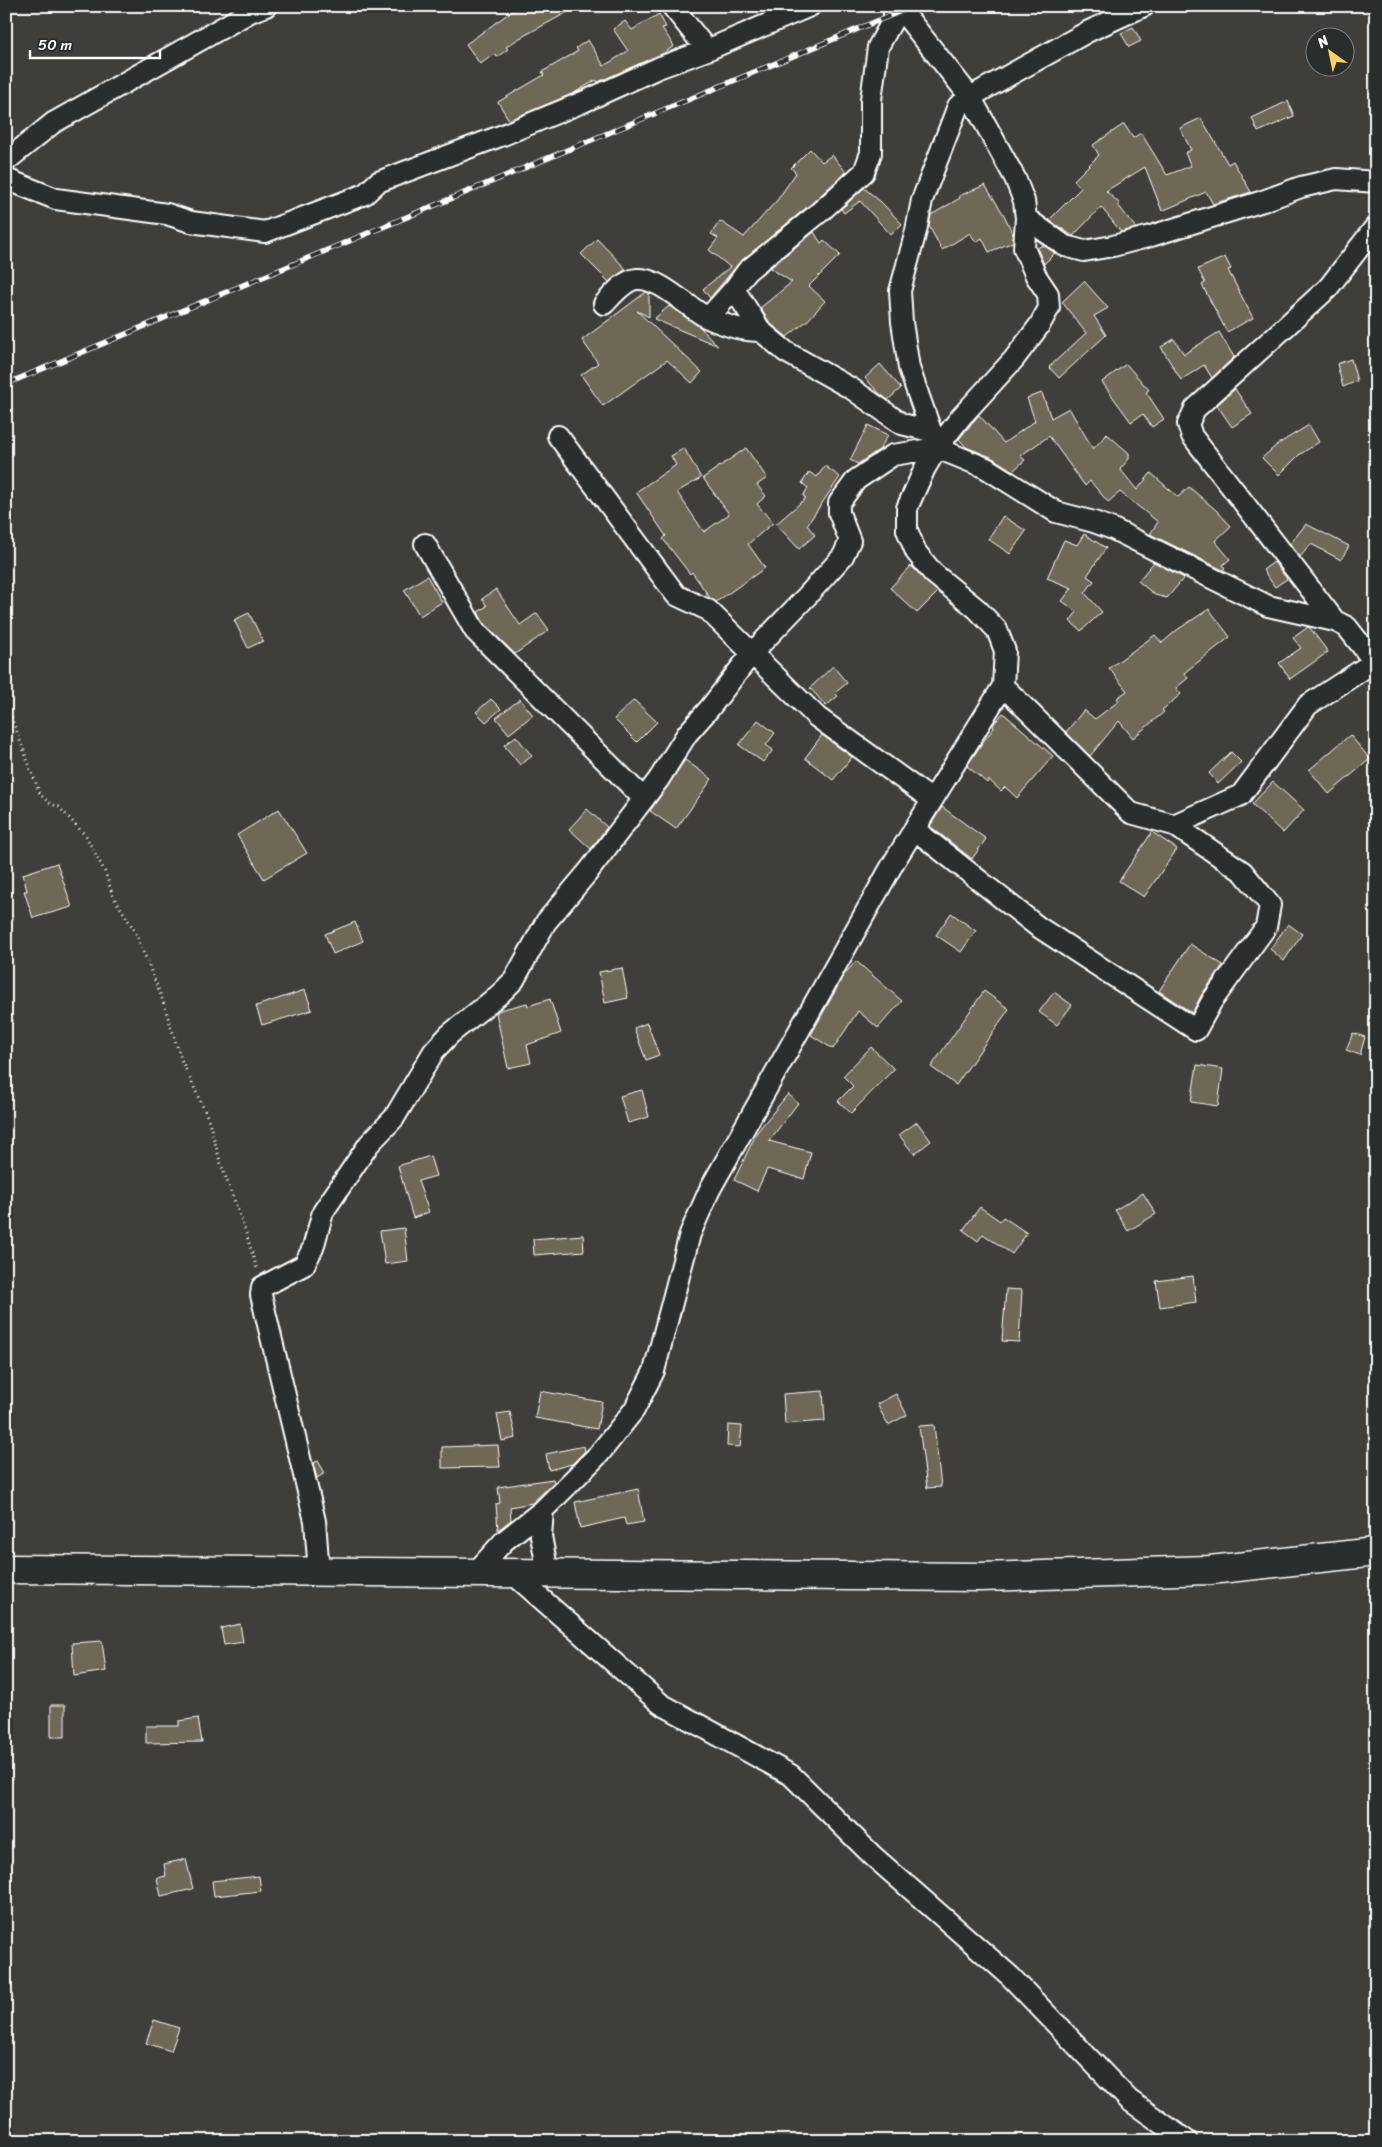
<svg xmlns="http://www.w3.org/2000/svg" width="1382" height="2147" font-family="Sriracha,sans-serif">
  <rect width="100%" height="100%" fill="#3f3e3a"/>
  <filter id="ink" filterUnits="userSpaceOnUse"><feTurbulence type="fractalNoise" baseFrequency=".02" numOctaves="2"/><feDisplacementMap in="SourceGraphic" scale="10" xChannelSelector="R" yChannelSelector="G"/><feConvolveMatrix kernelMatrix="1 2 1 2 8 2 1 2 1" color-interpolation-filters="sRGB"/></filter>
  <g filter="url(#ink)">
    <path fill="#6f6757" stroke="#fff" d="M519,6H579L518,39L506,47L508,49L497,57L495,54L480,64L466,44Z
      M659,14L666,27L662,28L674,46L664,53L598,82L596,80L574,93L509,120L498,102L544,75L542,72L578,51L576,48L588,40L604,66L628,51L613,29L625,21L632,30Z
      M1133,27L1141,41L1129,47L1121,33Z
      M1288,101L1294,116L1258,132L1252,118Z
      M1201,118L1228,164L1233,161L1251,192L1213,204L1206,192L1162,211L1145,167L1106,191L1120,204L1118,205L1136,228L1121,232L1101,207L1073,236L1049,220L1081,188L1074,180L1099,155L1093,145L1124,124L1133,138L1141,133L1167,175L1191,166L1185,153L1191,150L1180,128Z
      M810,149L822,162L832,155L846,172L812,203L740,262L710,298L703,289L730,267L709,250L718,238L711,234L720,221L744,237L778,199L796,173L791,168Z
      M985,185L1004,215L1013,234V242L989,252L982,238L976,242L970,233L942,250L929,226L931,215L960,198L959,196Z
      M864,188L881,202L902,224L891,235L860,201L844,213L841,209Z
      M814,232L821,243L824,240L840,255L809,286L825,301L808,320L787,337L771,324L760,308L792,282L770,268Z
      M597,239L626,269L609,282L581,254Z
      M1043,245L1055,253L1044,264L1037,248Z
      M1225,257L1231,269L1228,270L1253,318L1227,332L1202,285L1205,283L1198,269Z
      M1084,281L1108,308L1094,316L1106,335L1059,378L1049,367L1086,333L1062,302Z
      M646,292L649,293V317L637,311L702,372L692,383L667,360L603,406L581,375L598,363L582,340Z
      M669,306L700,327L718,346L654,319Z
      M1219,332L1234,357L1212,378L1204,365L1181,380L1161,347L1174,339L1184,354Z
      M1351,359L1357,381L1343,387L1337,364Z
      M880,364L901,388L888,400L879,393L865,378Z
      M1126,364L1149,390L1146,392L1164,419L1152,427L1143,414L1131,422L1102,382Z
      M1235,389L1252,414L1232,427L1217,405Z
      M1042,393L1051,418L1069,408L1093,449L1107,434L1129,453V459L1120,469L1137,490L1151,473L1178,497L1189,487L1216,510L1231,526L1215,541L1230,559L1223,565L1225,568L1223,570L1150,534L1158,522L1120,492L1108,502L1090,481L1085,486L1049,436L1020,456L1025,460L1013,471L991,457L966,447L959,439L979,415L1004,443L1035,421L1027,398Z
      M868,425L888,435L880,449L858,464L850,460Z
      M1309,425L1319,442L1299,455L1279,475L1262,458L1278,444Z
      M684,448L701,478L677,492L704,532L729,514L703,478L746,448L767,478L757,485L766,496L757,504L773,523L748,544L765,568L716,602L710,598L692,572L690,574L663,539L666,536L636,492L676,465L671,456Z
      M825,466L840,477L807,525L815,535L799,549L776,524L806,498L803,496L808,488L802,483L809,472L817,477Z
      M1003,516L1026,531L1010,554L988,539Z
      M1306,524L1349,546L1341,560L1311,544L1300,557L1290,544Z
      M1084,534L1106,548L1087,576L1094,581L1085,593L1102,612L1081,631L1070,621L1077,612L1062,601L1072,588L1047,578L1064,540L1077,545Z
      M1154,562L1184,578L1167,598L1155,595L1138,581Z
      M1274,562L1287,579L1275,587L1263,570Z
      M911,566L938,592L917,613L890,588Z
      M427,576L442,602L420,616L404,590Z
      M496,589L520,625L537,613L549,630L515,654L484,624L478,612L487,606L482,599Z
      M1209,609L1230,637L1184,673L1188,678L1176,688L1181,694L1162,710L1164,712L1133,738L1119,721L1090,756L1066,732L1084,710L1095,719L1119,701L1117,698L1127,691L1109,668L1155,635L1162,643L1177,630Z
      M249,613L263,641L248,648L234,620Z
      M1308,627L1310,628L1328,652L1290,679L1279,663L1301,648L1293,638Z
      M833,666L847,683L835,693L838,696L826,706L810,688Z
      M491,699L501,709L486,722L476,712Z
      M520,699L533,715L509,734L496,718Z
      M634,700L657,722L637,742L614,719Z
      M1003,713L1053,756L1017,798L1005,787L1001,791L989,780L987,783L967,766L982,743L994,728L993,725Z
      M758,720L775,733L766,745L773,750L763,762L739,745Z
      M822,735L852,757L833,780L805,758Z
      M1350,735L1370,759L1329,794L1309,770Z
      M516,736L532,756L520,765L504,745Z
      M1231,752L1241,762L1218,784L1209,773Z
      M685,760L712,779L676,829L650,811Z
      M1273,782L1304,810L1283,833L1252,804Z
      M942,807L986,839L972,859L930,826Z
      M279,809L307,853L264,879L237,835Z
      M587,809L607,827L591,849L569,829Z
      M1152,832L1177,849L1144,897L1119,881Z
      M57,863L72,907L33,918L24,891H27L23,874Z
      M951,913L976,931L961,952L936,935Z
      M355,922L363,941L333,954L325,934Z
      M1288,924L1302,934L1284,961L1270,949Z
      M1190,944L1223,965L1202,994L1192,1013L1159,991Z
      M856,961L902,1001L878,1028L858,1011L833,1049L811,1035L844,975Z
      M622,968L628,998L605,1003L599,972Z
      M305,990L312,1010L262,1025L256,1006Z
      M984,991L1009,1009L956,1085L931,1067Z
      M1054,992L1072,1005L1057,1025L1039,1012Z
      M550,999L561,1033L527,1045L531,1063L508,1068L496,1013L500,1010L527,1003L528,1006Z
      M647,1023L659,1055L646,1060L634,1028Z
      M1353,1033L1365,1037L1360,1055L1346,1050Z
      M871,1047L894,1069L851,1113L838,1101L853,1086L843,1076Z
      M1197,1065L1223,1069L1218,1106L1191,1102Z
      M642,1090L649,1117L628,1123L620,1096Z
      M788,1094L798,1103L769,1141L811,1152L804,1179L767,1169L757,1191L734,1180L757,1132Z
      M917,1122L931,1141L914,1154L899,1135Z
      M430,1156L436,1176L418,1181L429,1212L413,1218L398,1166Z
      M1143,1193L1156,1214L1128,1231L1115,1210Z
      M980,1207L1000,1221L1003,1217L1027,1233L1012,1254L983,1234L978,1241L963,1230Z
      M404,1228L408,1261L385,1264L380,1231Z
      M583,1235L584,1251L534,1255L533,1239Z
      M1193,1276L1196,1302L1160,1307L1156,1281Z
      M1006,1289L1022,1290L1019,1342L1002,1341Z
      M540,1391L602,1402L597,1429L535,1418Z
      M823,1391L825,1421L785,1424L783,1394Z
      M896,1394L907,1415L888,1425L877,1404Z
      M510,1412L516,1438L502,1441L497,1414Z
      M728,1425L742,1426L740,1447L727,1446Z
      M934,1425L941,1487L927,1488L919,1426Z
      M498,1445L500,1467L442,1468V1447Z
      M584,1446L585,1451L572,1464L549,1470L546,1454Z
      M318,1461L325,1473L317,1478L313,1463Z
      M553,1479L554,1482L532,1503L510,1507L511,1520L498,1530L496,1504L500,1503L498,1487Z
      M638,1489L644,1522L626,1525L624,1518L580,1528L575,1502Z
      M240,1624L243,1642L224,1645L221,1628Z
      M102,1641L106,1671L74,1676L72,1643Z
      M51,1705H65V1737H51Z
      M198,1718L202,1742L146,1743V1726H179V1721Z
      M186,1859L193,1889L161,1896L157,1878L166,1876L164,1864Z
      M259,1876L261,1891L214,1896L212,1881Z
      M154,2020L179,2028L171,2051L146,2043Z"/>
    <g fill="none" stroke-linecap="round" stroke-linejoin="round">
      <defs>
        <path id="minor" d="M672,6L707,50
          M898,6L971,98L1015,178L1024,201L1026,218L1024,248L1036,276L1048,294L1049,308L1039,326L1014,359L961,417L937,448
          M6,161L53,123L250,12L266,6
          M6,179L56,199L167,214L191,222L265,232L365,194L378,182L503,135L583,102L658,68L707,50L810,6
          M1026,218L1065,246L1084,251L1113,246L1151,236L1263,201L1301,187L1336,179L1376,182
          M734,289L761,331L786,352L852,389L902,424L930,431
          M604,304C612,296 624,280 637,279C659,277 688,308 708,318C724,325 744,331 761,331
          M708,318L734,289L747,271L820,212L864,172L871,153V100L878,47L894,18V6
          M558,436L676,595L708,610L817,717L932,800
          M425,544L475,631L644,799
          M1335,621L1192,436L1188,424L1195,409L1328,288L1376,226
          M1174,825L1241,795L1308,705L1374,662
          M914,829L1037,926L1196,1030L1212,1001L1266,927L1270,905L1243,872L1174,825L1131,813L1003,686
          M543,1510L541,1536L548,1573
          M476,1572L504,1541L543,1510L599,1454L634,1410L654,1371L690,1234L710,1189L894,862L1003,686L1005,651L997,630L977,609L933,573L916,552L907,530V508L925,468L937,448L909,368L902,322L900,291L916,231L922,200L958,106L979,92L1089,31L1144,6
          M319,1573L315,1521L261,1295L262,1287L304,1265L313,1248L323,1212L369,1144L394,1118L434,1051L450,1034L500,994L514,980L546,922L588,872L659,779L687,734L709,709L753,652L807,596L843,556L850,541L839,513V503L856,480L893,455L937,448L986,468L1056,512L1094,522L1113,529L1268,606L1335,621L1347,627L1376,664
          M512,1573L661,1704L791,1775L873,1856L1010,1976L1129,2100L1187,2141"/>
        <path id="trunk" d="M6,1569L980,1577L1210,1570L1376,1552"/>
      </defs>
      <use href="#minor" stroke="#fff" stroke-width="24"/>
      <use href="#trunk" stroke="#fff" stroke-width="31"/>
      <path stroke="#fff" stroke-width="3" stroke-dasharray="1 4" stroke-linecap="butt" d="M6,703L40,794L49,803L59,807L86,836L105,872L113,896L135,931L163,1001L181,1059L208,1118L221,1164L244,1227L257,1269"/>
      <use href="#minor" stroke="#2a2d2e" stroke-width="20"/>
      <use href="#trunk" stroke="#2a2d2e" stroke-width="28"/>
      <defs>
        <path id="rail" d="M6,384L913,6"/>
      </defs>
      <use href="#rail" stroke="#fff" stroke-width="5.5"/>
      <use href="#rail" stroke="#2a2d2e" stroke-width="4" stroke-dasharray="11" stroke-linecap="butt"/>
    </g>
  </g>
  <rect width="1382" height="2147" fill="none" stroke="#2a2d2e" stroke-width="25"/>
  <rect x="12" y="12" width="1357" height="2122" fill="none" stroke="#fff" stroke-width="2" filter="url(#ink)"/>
  <g transform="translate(1330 52) rotate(327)"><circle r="24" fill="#2a2d2e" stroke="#7f8182"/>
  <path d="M0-4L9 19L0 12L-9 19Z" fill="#ffd166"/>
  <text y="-8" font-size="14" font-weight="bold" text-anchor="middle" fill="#ffffff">N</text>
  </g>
  <path d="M30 50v8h130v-8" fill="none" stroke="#ffffff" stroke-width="2.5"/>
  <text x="38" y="50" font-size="15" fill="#ffffff" stroke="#2a2d2e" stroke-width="4" paint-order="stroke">50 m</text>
</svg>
